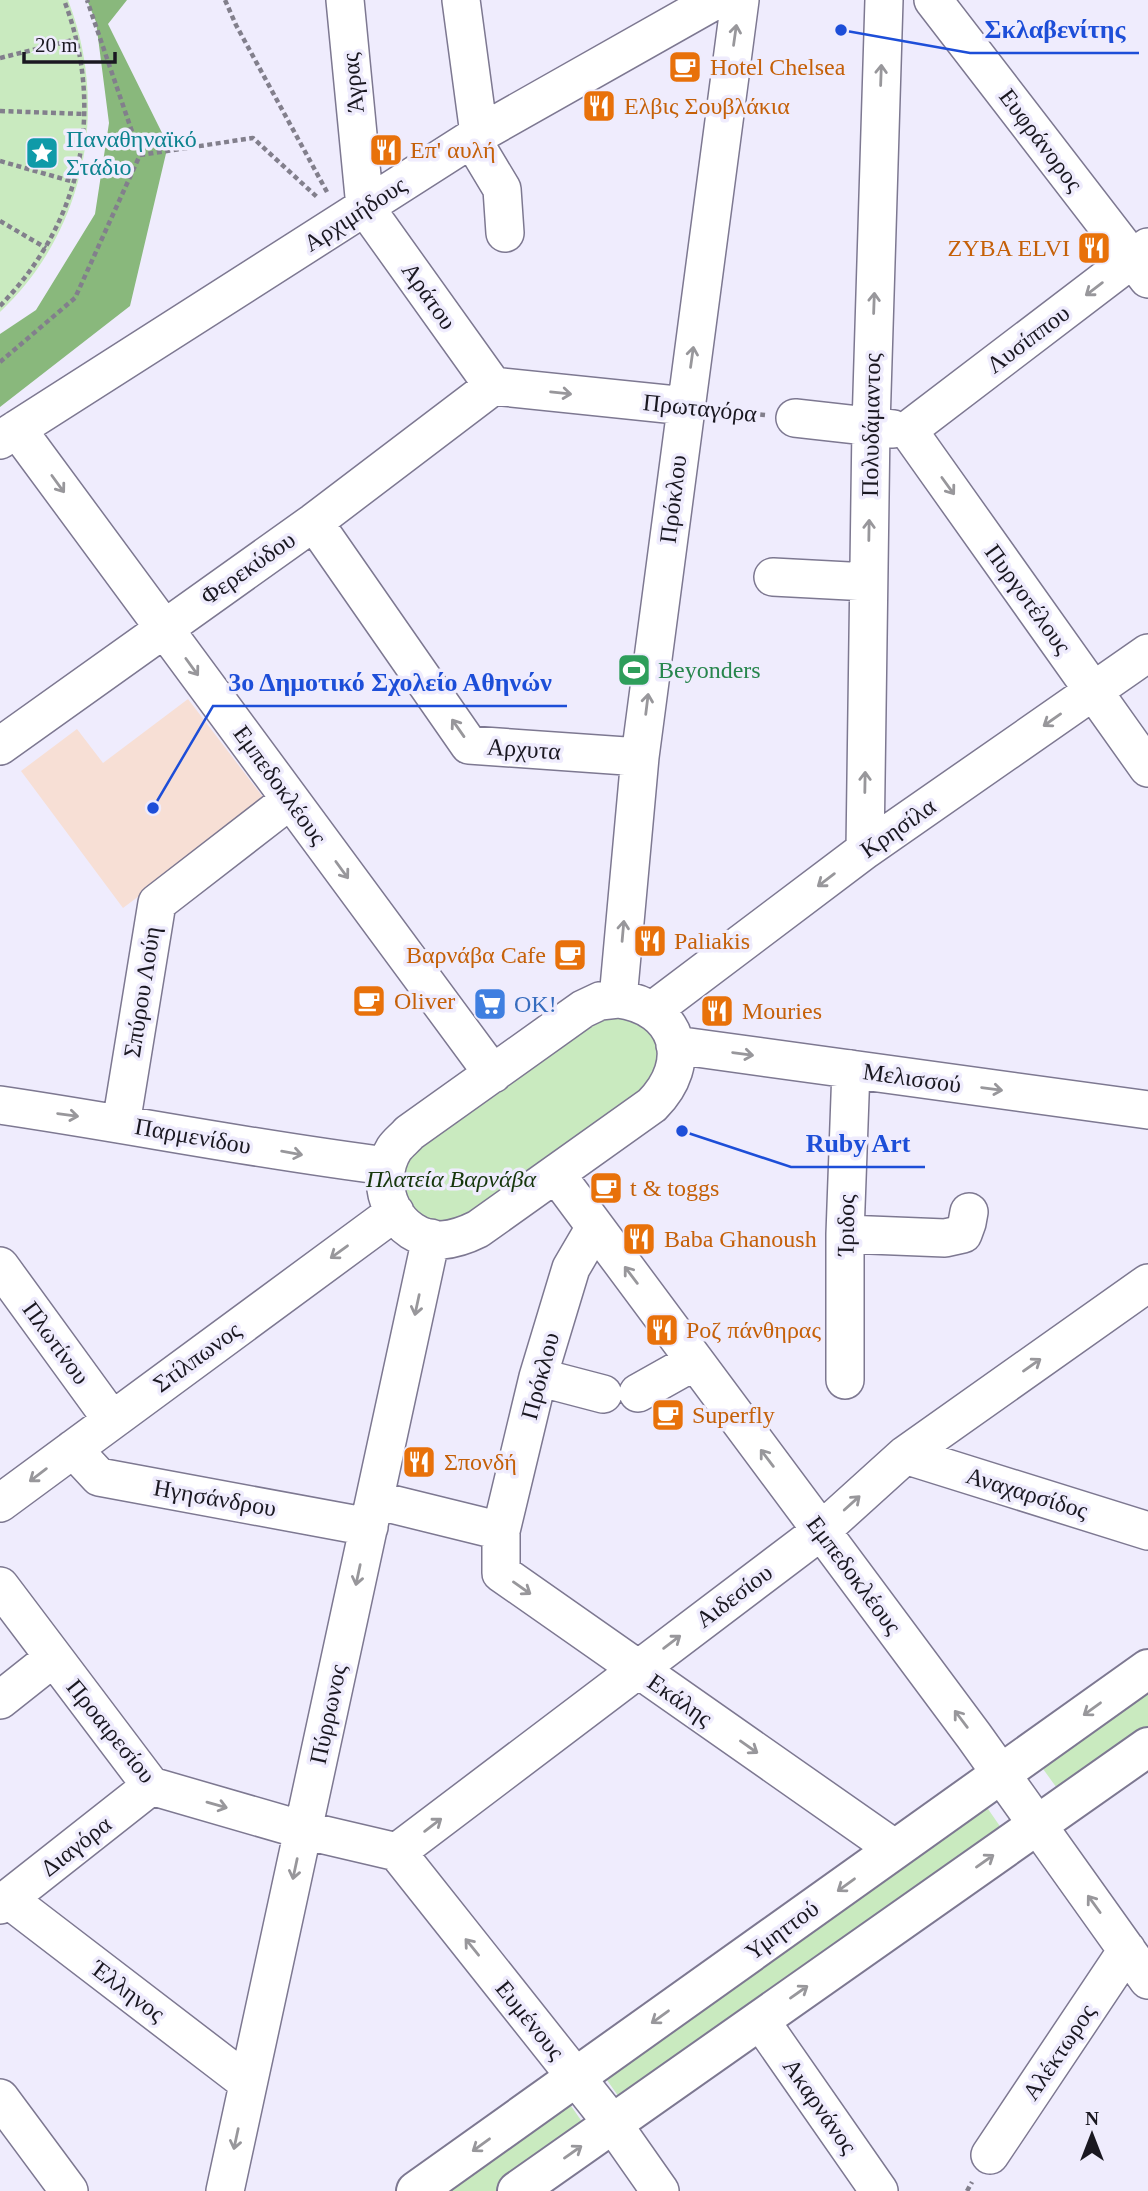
<svg xmlns="http://www.w3.org/2000/svg" width="1148" height="2191" font-family="'Times New Roman',serif">
  <rect width="100%" height="100%" fill="#efecfd"/>
  <path fill="#f7dfd5" d="M188,699L266,801L123,908L21,771L77,729L103,763Z"/>
  <path fill="#c9eabf" d="M0,0H68C110,108 85,232 0,312Z
    M607,1014L639,1018L661,1041L656,1087L471,1222L443,1229L406,1208L401,1166L408,1154Z
    M1148,1673V1727L1059,1791L1033,1755Z
    M977,1793L1006,1835L626,2107L597,2066Z
    M562,2093L592,2136L516,2191H426Z"/>
  <path fill="#89b87c" d="M87,0H127L108,24L168,145L130,306L0,407V334L36,310L95,214L109,123L96,22Z"/>
  <g fill="none" stroke-linecap="round" stroke-linejoin="round">
    <defs>
      <path id="minor" d="M345,0L365,207L493,386
        M461,0L479,134
        M933,0L1148,279
        M472,139L502,189L505,233
        M493,386L686,406
        M795,418L893,429
        M17,429L493,1074
        M908,430L1148,768
        M908,430L1148,247
        M0,440L479,134L716,0
        M314,522L469,745L640,757
        M773,577L868,582
        M0,746L314,522L493,386
        M865,850L871,426L884,0
        M618,999L640,757L740,0
        M618,999C679,1007 695,1062 652,1105L478,1229C466,1235 456,1239 442,1240C396,1240 371,1186 394,1149C398,1143 405,1138 409,1133L583,1009L600,1001Z
        M653,1010L865,850L1148,653
        M675,1045L1148,1110
        M0,1105C129,1124 257,1150 387,1166
        M121,1124L157,903L290,800
        M556,1174L974,1736L1148,1980
        M595,1227L571,1268L538,1377L501,1531V1573L895,1849
        M845,1234L945,1238L963,1234L967,1223L969,1212
        M0,1266L112,1420
        M538,1377L603,1394
        M845,1380V1234L851,1069
        M638,1393L695,1361
        M73,1449L99,1477L369,1527
        M905,1455L1148,1531
        M375,1500L501,1531
        M0,1503L395,1212
        M0,1586L151,1786L303,1830L397,1852L821,1531L905,1455L1148,1283
        M0,1700L53,1658
        M397,1852L613,2124L660,2191
        M8,1899L248,2083
        M0,1905L151,1786
        M760,2020L879,2191
        M0,2098L69,2191
        M990,2155L1127,1950
        M225,2191L431,1238"/>
      <path id="major" d="M416,2191L1148,1669
        M517,2191L1148,1747"/>
    </defs>
    <use href="#minor" stroke="#7d7891" stroke-width="40"/>
    <use href="#major" stroke="#7d7891" stroke-width="42"/>
    <path stroke="#827f8c" stroke-width="4.5" stroke-dasharray="5 3.5" stroke-linecap="butt" d="M225,0L236,25L327,192
      M0,58L77,39
      M0,111L85,114
      M140,155L253,138L317,197
      M0,161L74,182
      M0,221L46,248
      M0,306C82,222 106,110 64,0
      M0,362L75,298L140,155L87,0
      M718,410L765,415
      M967,2191L972,2182"/>
    <use href="#minor" stroke="#fff" stroke-width="37"/>
    <use href="#major" stroke="#fff" stroke-width="38"/>
  </g>
  <defs><path id="oneway-shaft" d="M-6 0H5M1.5-3L5.5 0L1.5 3" fill="none" stroke-width="1.6" stroke-linecap="round" stroke-linejoin="round" transform="scale(1.75)"/></defs>
  <g stroke="#98979b">
    <use href="#oneway-shaft" transform="translate(735 35) rotate(-82)"/>
    <use href="#oneway-shaft" transform="translate(881 75) rotate(-88)"/>
    <use href="#oneway-shaft" transform="translate(1094 289) rotate(143)"/>
    <use href="#oneway-shaft" transform="translate(874 303) rotate(-88)"/>
    <use href="#oneway-shaft" transform="translate(692 357) rotate(-82)"/>
    <use href="#oneway-shaft" transform="translate(561 393) rotate(6)"/>
    <use href="#oneway-shaft" transform="translate(58 484) rotate(54)"/>
    <use href="#oneway-shaft" transform="translate(948 486) rotate(54)"/>
    <use href="#oneway-shaft" transform="translate(869 530) rotate(-89)"/>
    <use href="#oneway-shaft" transform="translate(192 667) rotate(54)"/>
    <use href="#oneway-shaft" transform="translate(647 704) rotate(-83)"/>
    <use href="#oneway-shaft" transform="translate(1052 720) rotate(145)"/>
    <use href="#oneway-shaft" transform="translate(458 728) rotate(-125)"/>
    <use href="#oneway-shaft" transform="translate(865 782) rotate(-89)"/>
    <use href="#oneway-shaft" transform="translate(342 870) rotate(54)"/>
    <use href="#oneway-shaft" transform="translate(826 880) rotate(143)"/>
    <use href="#oneway-shaft" transform="translate(623 931) rotate(-85)"/>
    <use href="#oneway-shaft" transform="translate(743 1054) rotate(8)"/>
    <use href="#oneway-shaft" transform="translate(992 1089) rotate(8)"/>
    <use href="#oneway-shaft" transform="translate(68 1115) rotate(8)"/>
    <use href="#oneway-shaft" transform="translate(292 1153) rotate(10)"/>
    <use href="#oneway-shaft" transform="translate(339 1252) rotate(144)"/>
    <use href="#oneway-shaft" transform="translate(631 1275) rotate(-127)"/>
    <use href="#oneway-shaft" transform="translate(417 1305) rotate(102)"/>
    <use href="#oneway-shaft" transform="translate(1032 1365) rotate(-35)"/>
    <use href="#oneway-shaft" transform="translate(767 1458) rotate(-127)"/>
    <use href="#oneway-shaft" transform="translate(38 1475) rotate(143)"/>
    <use href="#oneway-shaft" transform="translate(852 1503) rotate(-42)"/>
    <use href="#oneway-shaft" transform="translate(358 1575) rotate(102)"/>
    <use href="#oneway-shaft" transform="translate(522 1588) rotate(35)"/>
    <use href="#oneway-shaft" transform="translate(672 1642) rotate(-37)"/>
    <use href="#oneway-shaft" transform="translate(1092 1709) rotate(144)"/>
    <use href="#oneway-shaft" transform="translate(961 1719) rotate(-127)"/>
    <use href="#oneway-shaft" transform="translate(749 1747) rotate(35)"/>
    <use href="#oneway-shaft" transform="translate(217 1805) rotate(16)"/>
    <use href="#oneway-shaft" transform="translate(433 1825) rotate(-37)"/>
    <use href="#oneway-shaft" transform="translate(985 1861) rotate(-35)"/>
    <use href="#oneway-shaft" transform="translate(295 1869) rotate(102)"/>
    <use href="#oneway-shaft" transform="translate(846 1885) rotate(144)"/>
    <use href="#oneway-shaft" transform="translate(1094 1904) rotate(-126)"/>
    <use href="#oneway-shaft" transform="translate(472 1947) rotate(-129)"/>
    <use href="#oneway-shaft" transform="translate(799 1992) rotate(-35)"/>
    <use href="#oneway-shaft" transform="translate(660 2017) rotate(144)"/>
    <use href="#oneway-shaft" transform="translate(236 2139) rotate(102)"/>
    <use href="#oneway-shaft" transform="translate(481 2145) rotate(144)"/>
    <use href="#oneway-shaft" transform="translate(573 2152) rotate(-35)"/>
  </g>
  <defs>
    <symbol id="cafe-square" viewBox="-11 -11 22 22"><rect x="-9" y="-9" width="18" height="18" rx="4" fill="#e8710a" stroke="#efecfd"/><path d="M-5.5-4.5H6V0H3Q3 3.5 0 3.5H-2.5Q-5.5 3.5-5.5 0ZM3-3.2v2h1.7v-2ZM-6 4.5H4V6H-6Z" fill="#fff"/></symbol>
    <symbol id="restaurant-square" viewBox="-11 -11 22 22"><rect x="-9" y="-9" width="18" height="18" rx="4" fill="#e8710a" stroke="#efecfd"/><path d="M-5-6h1v4h1v-4h1v4h1v-4h1v5L-1.5 .5V6h-2V.5L-5-1ZM5-6V6H3V1.5H1.5Q1.5-4 5-6Z" fill="#fff"/></symbol>
    <symbol id="sight-square" viewBox="-11 -11 22 22"><rect x="-9" y="-9" width="18" height="18" rx="4" fill="#0f9aa8" stroke="#efecfd"/><path d="M0-6L1.8-2.2L6-1.7L2.9 1.2L3.7 5.4L0 3.3L-3.7 5.4L-2.9 1.2L-6-1.7L-1.8-2.2Z" fill="#fff"/></symbol>
    <symbol id="stadium-square" viewBox="-11 -11 22 22"><rect x="-9" y="-9" width="18" height="18" rx="4" fill="#2e9e5b" stroke="#efecfd"/><path d="M0-5a6.5 5 0 1 0 0 10a6.5 5 0 1 0 0-10ZM-3.5-1.8h7v3.6h-7Z" fill="#fff"/></symbol>
    <symbol id="supermarket-square" viewBox="-11 -11 22 22"><rect x="-9" y="-9" width="18" height="18" rx="4" fill="#3f7fe0" stroke="#efecfd"/><path d="M-6-5.5h2.5l.6 2H6L4.5 2H-2.5L-4.4-4H-6ZM-1.5 3.2a1.3 1.3 0 1 0 .1 0ZM3 3.2a1.3 1.3 0 1 0 .1 0Z" fill="#fff"/></symbol>
  </defs>
  <g fill-rule="evenodd">
    <use href="#cafe-square" x="666" y="48" width="38" height="38"/>
    <use href="#restaurant-square" x="580" y="87" width="38" height="38"/>
    <use href="#restaurant-square" x="367" y="131" width="38" height="38"/>
    <use href="#sight-square" x="23" y="134" width="38" height="38"/>
    <use href="#restaurant-square" x="1075" y="229" width="38" height="38"/>
    <use href="#stadium-square" x="615" y="651" width="38" height="38"/>
    <use href="#restaurant-square" x="631" y="922" width="38" height="38"/>
    <use href="#cafe-square" x="551" y="936" width="38" height="38"/>
    <use href="#cafe-square" x="350" y="982" width="38" height="38"/>
    <use href="#supermarket-square" x="471" y="985" width="38" height="38"/>
    <use href="#restaurant-square" x="698" y="992" width="38" height="38"/>
    <use href="#cafe-square" x="587" y="1169" width="38" height="38"/>
    <use href="#restaurant-square" x="620" y="1220" width="38" height="38"/>
    <use href="#restaurant-square" x="643" y="1311" width="38" height="38"/>
    <use href="#cafe-square" x="649" y="1396" width="38" height="38"/>
    <use href="#restaurant-square" x="400" y="1443" width="38" height="38"/>
  </g>
  <g text-anchor="middle" dominant-baseline="central" stroke-width="7" stroke-linejoin="round" paint-order="stroke">
    <g font-size="24" fill="#c56008" stroke="#efecfd" text-anchor="start">
      <text x="710" y="67">Hotel Chelsea</text>
      <text x="624" y="106">Ελβις Σουβλάκια</text>
      <text x="410" y="150">Επ' αυλή</text>
      <text x="1070" y="248" text-anchor="end">ΖΥΒΑ ELVI</text>
      <text x="674" y="941">Paliakis</text>
      <text x="546" y="955" text-anchor="end">Βαρνάβα Cafe</text>
      <text x="394" y="1001">Oliver</text>
      <text x="742" y="1011">Mouries</text>
      <text x="630" y="1188">t &amp; toggs</text>
      <text x="664" y="1239">Baba Ghanoush</text>
      <text x="686" y="1330">Ροζ πάνθηρας</text>
      <text x="692" y="1415">Superfly</text>
      <text x="444" y="1462">Σπονδή</text>
    </g>
    <g font-size="24" fill="#1a1821" stroke="#efecfd">
      <text transform="translate(353 83) rotate(-96)">Άγρας</text>
      <text transform="translate(1041 140) rotate(53)">Ευφράνορος</text>
      <text transform="translate(355 214) rotate(-33)">Αρχιμήδους</text>
      <text transform="translate(429 296) rotate(55)">Αράτου</text>
      <text transform="translate(1028 339) rotate(-37)">Λυσίππου</text>
      <text transform="translate(700 408) rotate(6)">Πρωταγόρα</text>
      <text transform="translate(871 425) rotate(-89)">Πολυδάμαντος</text>
      <text transform="translate(673 499) rotate(-83)">Πρόκλου</text>
      <text transform="translate(248 568) rotate(-35)">Φερεκύδου</text>
      <text transform="translate(1028 599) rotate(54)">Πυργοτέλους</text>
      <text transform="translate(524 749) rotate(4)">Αρχυτα</text>
      <text transform="translate(280 785) rotate(54)">Εμπεδοκλέους</text>
      <text transform="translate(898 828) rotate(-35)">Κρησίλα</text>
      <text transform="translate(142 992) rotate(-81)">Σπύρου Λούη</text>
      <text transform="translate(912 1078) rotate(8)">Μελισσού</text>
      <text transform="translate(193 1136) rotate(10)">Παρμενίδου</text>
      <text transform="translate(846 1225) rotate(-89)">Ίριδος</text>
      <text transform="translate(56 1343) rotate(54)">Πλωτίνου</text>
      <text transform="translate(197 1357) rotate(-36)">Στίλπωνος</text>
      <text transform="translate(540 1376) rotate(-75)">Πρόκλου</text>
      <text transform="translate(1027 1493) rotate(17)">Αναχαρσίδος</text>
      <text transform="translate(215 1498) rotate(10)">Ηγησάνδρου</text>
      <text transform="translate(854 1575) rotate(53)">Εμπεδοκλέους</text>
      <text transform="translate(734 1596) rotate(-37)">Αιδεσίου</text>
      <text transform="translate(680 1700) rotate(35)">Εκάλης</text>
      <text transform="translate(328 1714) rotate(-78)">Πύρρωνος</text>
      <text transform="translate(111 1731) rotate(51)">Προαιρεσίου</text>
      <text transform="translate(76 1846) rotate(-38)">Διαγόρα</text>
      <text transform="translate(782 1930) rotate(-36)">Υμηττού</text>
      <text transform="translate(128 1991) rotate(37)">Έλληνος</text>
      <text transform="translate(530 2020) rotate(51)">Ευμένους</text>
      <text transform="translate(1059 2052) rotate(-56)">Αλέκτωρος</text>
      <text transform="translate(820 2106) rotate(55)">Ακαρνάνος</text>
    </g>
    <g font-size="24" fill="#0d838f" stroke="#efecfd" text-anchor="start">
      <text x="66" y="139">Παναθηναϊκό<tspan x="66" dy="28">Στάδιο</tspan></text>
    </g>
    <g font-size="24" fill="#27864d" stroke="#efecfd" text-anchor="start">
      <text x="658" y="670">Beyonders</text>
    </g>
    <g font-size="24" fill="#366cbe" stroke="#efecfd" text-anchor="start">
      <text x="514" y="1004">OK!</text>
    </g>
    <g font-size="24" font-style="italic" fill="#16360c" stroke="#efecfd">
      <text x="451" y="1179">Πλατεία Βαρνάβα</text>
    </g>
  </g>
  <path fill="none" stroke="#1d4ed8" stroke-width="2.5" d="M841 30L970 53H1139M153 808L213 706H567M682 1131L791 1167H925"/>
  <g fill="#1d4ed8" stroke="#efecfd" stroke-width="2.5">
    <circle cx="841" cy="30" r="7"/>
    <circle cx="153" cy="808" r="7"/>
    <circle cx="682" cy="1131" r="7"/>
  </g>
  <g font-size="26" text-anchor="middle" font-weight="bold" fill="#1d4ed8" stroke="#efecfd" stroke-width="7" stroke-linejoin="round" paint-order="stroke">
    <text x="1055" y="38">Σκλαβενίτης</text>
    <text x="390" y="691">3ο Δημοτικό Σχολείο Αθηνών</text>
    <text x="858" y="1152">Ruby Art</text>
  </g>
  <g transform="translate(1092 2135)" stroke="#efecfd" stroke-width="5" paint-order="stroke">
  <path d="M0-5L12 26L0 18L-12 26Z" fill="#1a1821"/>
  <text y="-10" font-size="19" font-weight="bold" text-anchor="middle" fill="#1a1821">N</text>
  </g>
  <path d="M24 52v10h91v-10" fill="none" stroke="#1a1821" stroke-width="3.5"/>
  <text x="35" y="52" font-size="21" fill="#1a1821" stroke="#efecfd" stroke-width="5" paint-order="stroke">20 m</text>
</svg>
